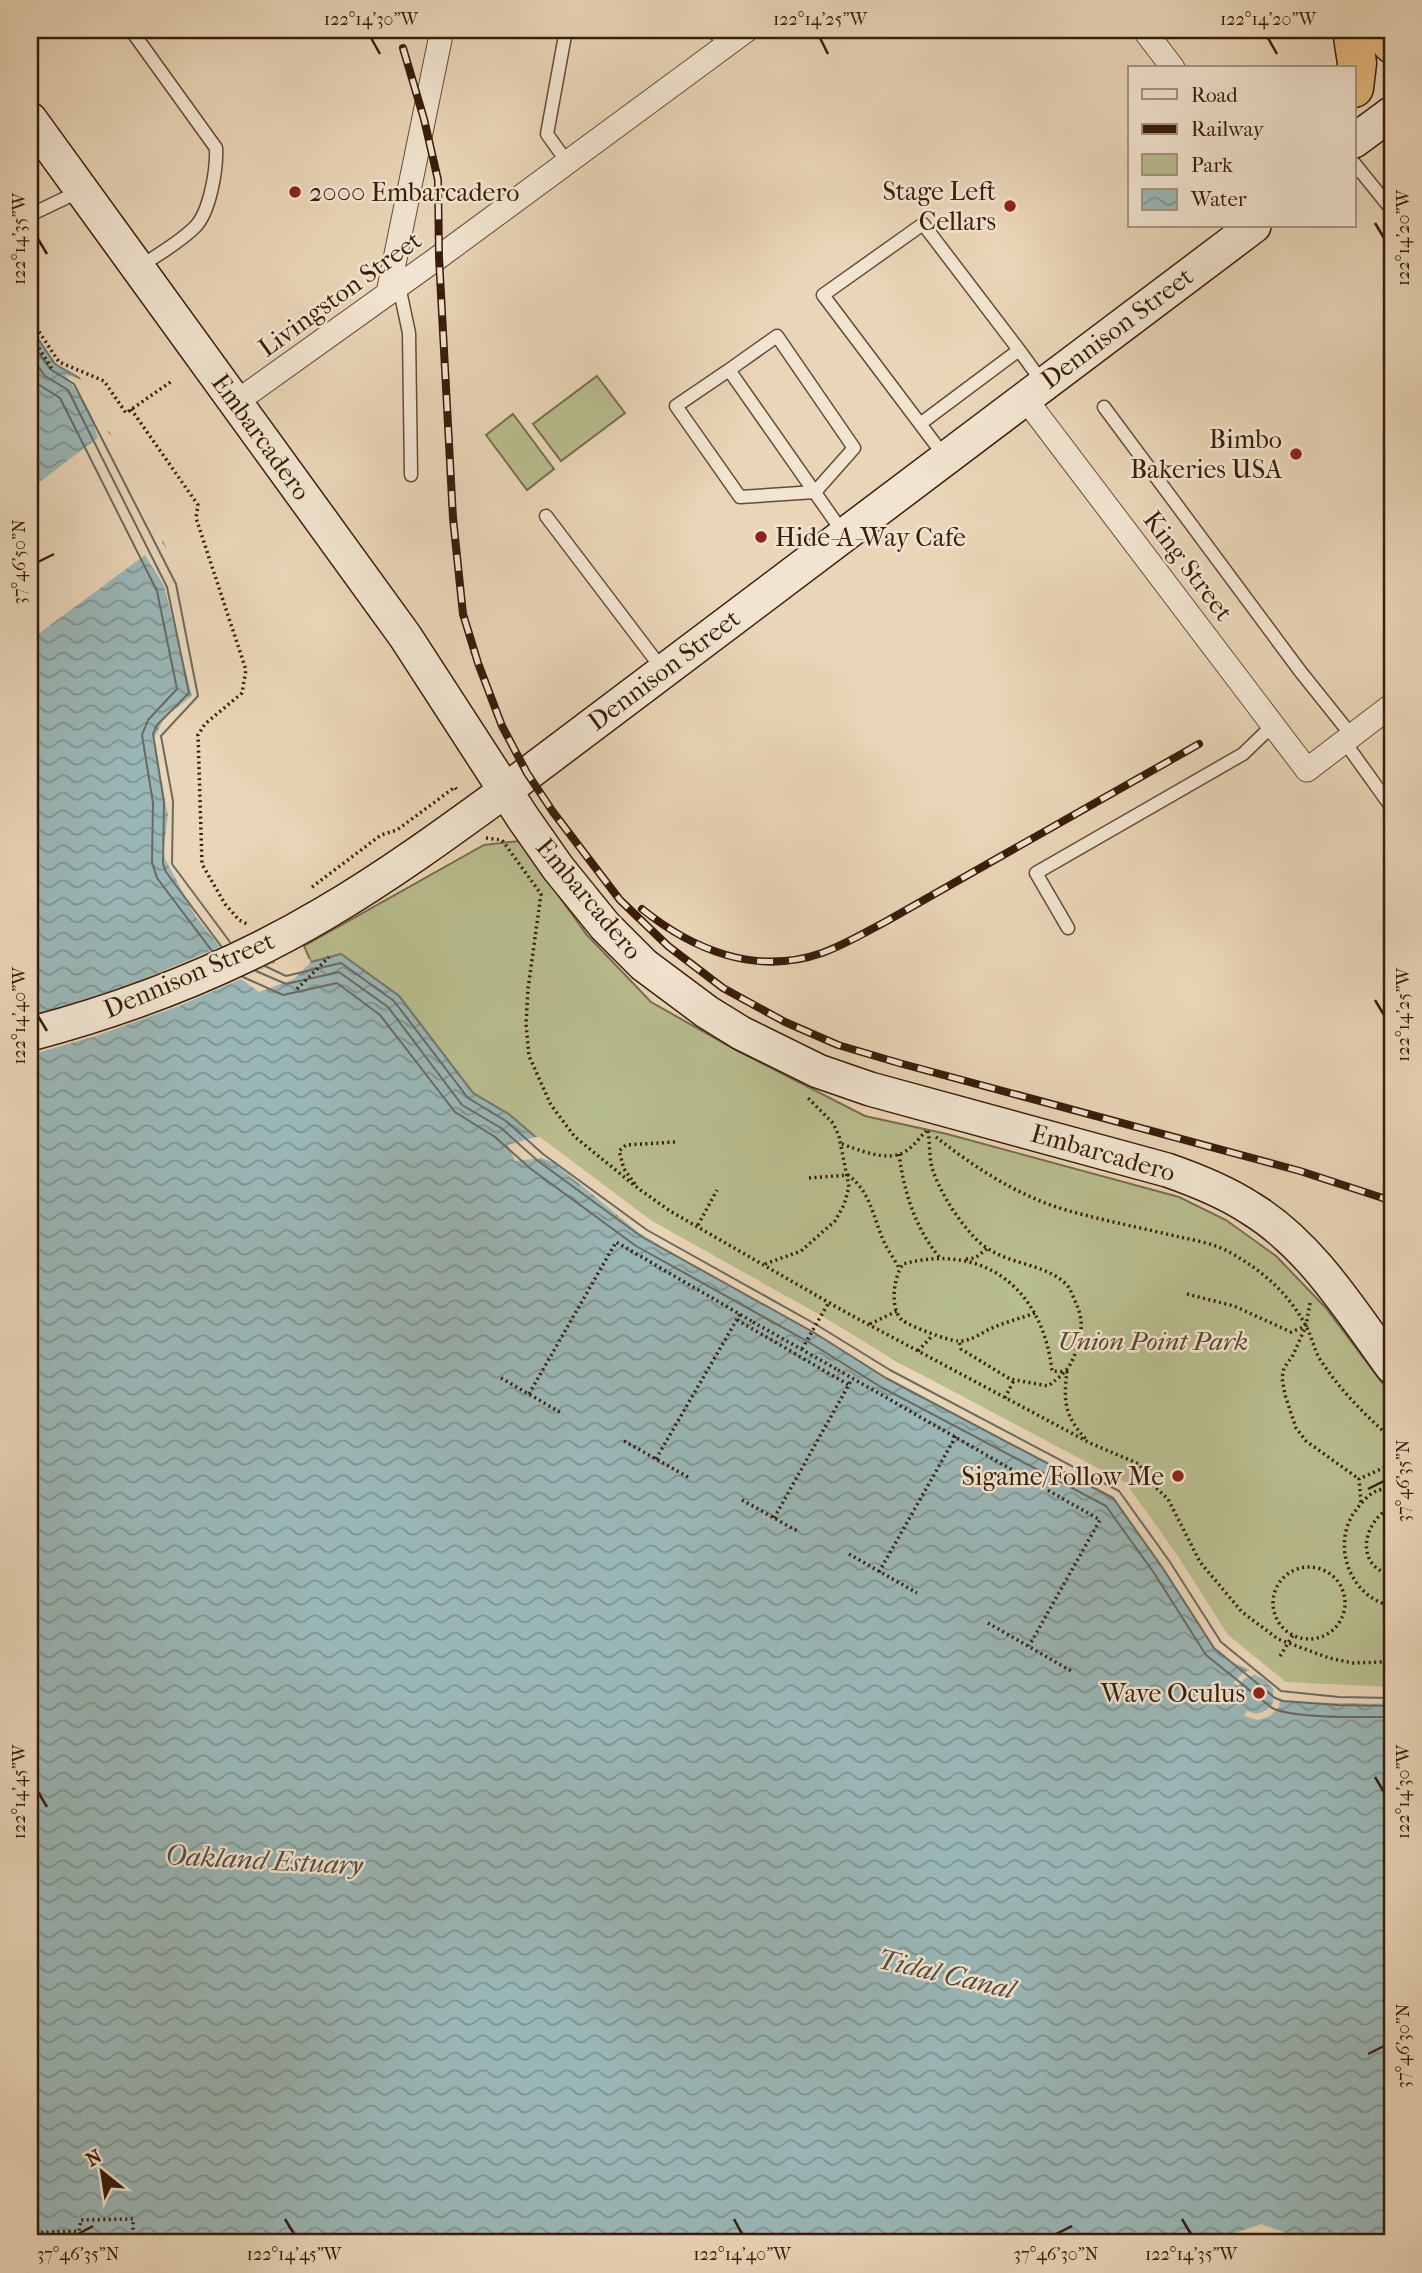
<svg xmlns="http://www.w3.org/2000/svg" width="1422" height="2273" font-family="'IM FELL French Canon',serif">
  <defs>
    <pattern id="water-waves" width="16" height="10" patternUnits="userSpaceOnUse" patternTransform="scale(1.75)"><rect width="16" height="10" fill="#9ab7b7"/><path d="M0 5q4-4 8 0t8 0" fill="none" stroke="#7f9493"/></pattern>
  </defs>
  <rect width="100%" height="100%" fill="#e9d5b7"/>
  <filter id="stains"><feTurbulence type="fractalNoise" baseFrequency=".00286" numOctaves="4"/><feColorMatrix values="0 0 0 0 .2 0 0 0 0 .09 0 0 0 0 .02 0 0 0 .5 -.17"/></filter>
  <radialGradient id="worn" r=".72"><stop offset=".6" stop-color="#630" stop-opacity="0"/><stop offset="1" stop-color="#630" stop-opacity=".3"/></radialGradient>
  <path fill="#b8bd8e" stroke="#786d4c" stroke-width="2" d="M597,376L625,413L561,461L533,424Z
    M513,414L554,469L527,490L486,435Z
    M519,841L587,935L651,1002L736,1050L865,1116L947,1134L1179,1197L1226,1220L1276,1256L1326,1308L1392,1396V1691L1285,1686L1226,1637L973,1405L651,1224L548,1148L510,1115L473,1093L399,996L341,954L311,962L304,946L484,845Z"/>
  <path fill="url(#water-waves)" stroke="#737972" stroke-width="2" d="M30,327L55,364L79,378L98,411L182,582L206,699L168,736L178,862L241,946L286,969L341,954L399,996L473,1093L510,1115L548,1148L651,1224L894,1364L1124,1486L1226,1637L1285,1686L1392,1691V2243L1378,2240L1376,2243H30Z"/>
  <path fill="#e9d5b7" d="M65,374L85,381L110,429L108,432L118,444L165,539L162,542L175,560L186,581L210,699L172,738L183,801L182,861L243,943L277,960L248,976L278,961L286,965L310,959L311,962L294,979L259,992L241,979L179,1006L96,1036L30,1055V1018L139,981L220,947L196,917L163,855L168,815L153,741L164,718L192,696L164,586L145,555L30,640V489L98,438L90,413Z
    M535,1137H540L652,1221L822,1316L896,1361L1126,1483L1178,1556L1228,1635L1286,1682L1392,1687V1704L1284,1702L1280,1698L1279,1707L1270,1716L1258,1720L1244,1716L1247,1711L1257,1714L1267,1710L1273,1703V1689L1265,1680L1255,1675L1245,1678L1238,1686L1233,1683L1243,1673L1250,1670L1232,1662L1212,1645L1171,1579L1114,1497L885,1377L829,1341L724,1284L638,1232L553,1162L541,1158L515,1161L508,1145Z
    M1261,2224L1306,2240L1309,2243H969L1000,2240L1127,2238L1203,2233L1230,2235Z"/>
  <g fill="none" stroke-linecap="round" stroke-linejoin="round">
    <path stroke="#6a6a60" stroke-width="2" d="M30,340L50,369L74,384L176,584L198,696L161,736L173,801L172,864L230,942
      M30,355L45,376L68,390L167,587L189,693L157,725L153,734L164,802L163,864L166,872L221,946
      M30,374L38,384L60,398L157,591L177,689L148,720L142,735L153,803L152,862L157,878L212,951
      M265,966L286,976L341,963L394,1001L468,1098L506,1121L543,1154L647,1230L817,1325L890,1370L1119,1491L1170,1562L1221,1642L1281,1691L1339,1697L1392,1698
      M256,971L286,984L339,972L388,1007L462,1105L501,1128L538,1161L642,1237L813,1332L886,1378L1113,1498L1162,1567L1214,1648L1275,1698L1283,1701L1338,1705L1392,1706
      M243,977L283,995L337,983L380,1015L455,1112L495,1137L531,1169L636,1246L807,1341L881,1387L1106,1506L1154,1573L1206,1655L1272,1708C1294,1719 1365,1717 1392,1717"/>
    <defs>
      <path id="lane" d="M131,30L216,148C217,169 210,212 195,227C179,243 158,254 140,267
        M566,30L547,134L567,162
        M713,30L725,46
        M1354,163L1392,210
        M30,215L80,191
        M399,286L409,333L411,475
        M1019,350L1043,383
        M729,370L777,336L854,448L815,492L740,497L676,406L729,370L844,534
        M1104,407L1300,671L1352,736
        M920,424L1019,350L923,224L823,295L945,457
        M546,516L663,670
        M1344,741L1392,808
        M1068,928L1036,873L1243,754L1273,725"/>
      <path id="street" d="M1144,30L1173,68
        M388,293L442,30
        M1024,397L1307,770L1392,705
        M235,403L439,257L747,30"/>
      <path id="secondary" d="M30,119L405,636L523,818L558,868L605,926L644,965L707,1012L741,1033L818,1071L870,1089L1167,1170C1196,1180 1224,1191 1250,1208C1311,1245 1351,1311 1392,1367
        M1354,141L1392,113
        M30,1034C132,1007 234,967 325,913C388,876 447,833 506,790L1254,226"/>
      <path id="highway" d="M1352,30L1357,63L1354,88
        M1380,30L1392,44"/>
    </defs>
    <use href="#lane" stroke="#654b35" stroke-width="15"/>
    <use href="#street" stroke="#654b35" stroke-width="25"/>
    <use href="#secondary" stroke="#391d0a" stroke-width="36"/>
    <use href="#highway" stroke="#391d0a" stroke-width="41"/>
    <path stroke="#391d0a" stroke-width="3.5" stroke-dasharray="2 3.5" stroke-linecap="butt" d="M30,318L59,362L104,381L126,413L172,381
      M30,334L52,369
      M30,353L38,347
      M131,409L198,505L196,518L246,670L242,693L205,724L198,735L202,864L225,904L239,920L247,924
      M486,838L502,840L541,894L528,989L526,1024L529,1056L551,1105L575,1137L639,1189L670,1211L847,1313L1090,1443L1139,1464L1154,1486L1168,1499L1200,1562L1242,1612L1278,1639L1329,1658L1353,1663L1383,1662L1392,1660
      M312,887L381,835L397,830L455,787L458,792
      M297,989L329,957
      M928,1131C930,1142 929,1156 932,1168C940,1192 956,1217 973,1236C1001,1267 1041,1260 1066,1284C1071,1289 1073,1297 1076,1303C1080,1312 1083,1324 1080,1334C1074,1362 1071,1369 1048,1386L1010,1379L961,1349L959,1341
      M936,1137C974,1167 1018,1196 1066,1210C1101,1220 1138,1227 1175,1236C1193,1240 1214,1243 1231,1253C1263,1271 1289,1294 1306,1326C1312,1337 1314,1350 1321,1361C1341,1391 1365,1415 1392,1439
      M842,1144C859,1150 889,1163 906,1151C914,1146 920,1137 926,1131
      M899,1154C904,1192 915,1228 940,1258
      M809,1178L848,1175C872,1193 873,1219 885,1244C889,1252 895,1260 899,1268
      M635,1184L624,1169L619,1151L626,1145L675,1142
      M698,1225L717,1190
      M966,1259L975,1258L988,1248
      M765,1264L801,1251L835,1221L844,1205L849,1187L839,1136L833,1123L806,1096
      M1187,1294L1234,1306L1291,1332L1304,1327
      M1310,1303L1306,1326L1293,1355L1284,1368L1282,1378L1285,1395L1296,1428L1306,1441L1359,1479
      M1035,1313C1021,1318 1007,1322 994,1327C982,1332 971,1342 958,1341C949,1341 909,1326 902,1320C889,1308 894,1276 903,1264C984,1242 1043,1289 1052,1371L1067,1372C1063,1401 1065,1417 1086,1439
      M737,1320L849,1385
      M753,1322L838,1370
      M870,1324L897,1311
      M802,1349L829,1302
      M918,1351L933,1335
      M838,1370L1100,1520L1029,1646
      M501,1378L563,1414
      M529,1394L616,1242L755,1323
      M1005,1398L1014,1380
      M624,1441L688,1477
      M656,1459L740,1314
      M1392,1487C1387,1489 1381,1489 1376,1491C1368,1495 1361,1503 1356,1510C1330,1544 1350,1598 1392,1606
      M742,1500L799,1532
      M1361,1502L1359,1479L1392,1464
      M1392,1507C1362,1521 1354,1567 1392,1575
      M774,1518L852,1379
      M1392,1531L1387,1540V1545L1392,1547
      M849,1554L917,1593
      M1273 1603a36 36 0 1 1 72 0a36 36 0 1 1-72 0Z
      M879,1572L956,1436
      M988,1623L1073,1672
      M1280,1656L1293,1635
      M30,2233L79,2231L81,2220L133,2219V2243
      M185,2237L186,2243
      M1376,2243L1377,2240L1390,2243"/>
    <use href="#lane" stroke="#f1e4d0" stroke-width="12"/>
    <use href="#street" stroke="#f1e4d0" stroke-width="23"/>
    <use href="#secondary" stroke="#f1e4d0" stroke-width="33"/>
    <use href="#highway" stroke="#e4ba7c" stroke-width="38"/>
    <defs>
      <path id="rail" d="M403,48L424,119L438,180L439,257L453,518L463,614L478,663L502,726L527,773L553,812L620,900L668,946L723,988L785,1022L838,1045L899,1063L1300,1171L1392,1201
        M642,909C693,950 756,976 822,953C844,945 864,933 885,922L1199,744"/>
    </defs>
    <use href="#rail" stroke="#391d0a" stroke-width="8"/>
    <use href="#rail" stroke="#f1e4d0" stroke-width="5" stroke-dasharray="16" stroke-linecap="butt"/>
  </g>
  <path fill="none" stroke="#391d0a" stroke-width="2.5" d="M371,38L380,54M820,38L828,54M1268,38L1277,54M1375,223L1384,238M38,239L47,254M38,562L54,554M1375,1000L1384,1015M38,1016L47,1031M1368,1489L1384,1481M1375,1777L1384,1792M38,1792L47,1807M1368,2054L1384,2046M285,2219L294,2234M734,2219L742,2234M1182,2219L1191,2234M78,2234L93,2226M1056,2234L1072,2226"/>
  <g fill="#8f2418" stroke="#f1e4d0" stroke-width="2.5">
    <circle cx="295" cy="192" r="7"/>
    <circle cx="1010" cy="206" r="7"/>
    <circle cx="1296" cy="454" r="7"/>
    <circle cx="761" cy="537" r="7"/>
    <circle cx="1178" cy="1476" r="7"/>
    <circle cx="1259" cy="1693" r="7"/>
  </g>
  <g text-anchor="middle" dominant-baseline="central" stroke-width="5" stroke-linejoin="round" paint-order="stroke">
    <g font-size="26" fill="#391d0a" stroke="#f1e4d0" text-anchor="end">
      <text x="996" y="191">Stage Left<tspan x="996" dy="30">Cellars</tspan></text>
      <text x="309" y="192" text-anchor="start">2000 Embarcadero</text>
      <text x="1282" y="439">Bimbo<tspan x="1282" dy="30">Bakeries USA</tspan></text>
      <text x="775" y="537" text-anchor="start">Hide-A-Way Cafe</text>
      <text x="1164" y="1476">Sigame/Follow Me</text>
      <text x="1245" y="1693">Wave Oculus</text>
    </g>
    <g font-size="26" fill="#391d0a" stroke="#f1e4d0">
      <text transform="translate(340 294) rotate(-36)">Livingston Street</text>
      <text transform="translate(1117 328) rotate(-37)">Dennison Street</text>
      <text transform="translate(261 437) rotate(54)">Embarcadero</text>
      <text transform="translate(1188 566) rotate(53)">King Street</text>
      <text transform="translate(664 670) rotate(-37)">Dennison Street</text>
      <text transform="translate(589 899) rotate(50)">Embarcadero</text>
      <text transform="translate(189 975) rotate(-23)">Dennison Street</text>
      <text transform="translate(1103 1153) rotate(16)">Embarcadero</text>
    </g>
    <g font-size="26" font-style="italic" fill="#59452b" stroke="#f1e4d0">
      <text x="1153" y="1341">Union Point Park</text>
    </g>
    <g font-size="28" font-style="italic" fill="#564b3e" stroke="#f1e4d0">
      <text transform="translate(264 1860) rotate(3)">Oakland Estuary</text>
      <text transform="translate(946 1974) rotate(13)">Tidal Canal</text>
    </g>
  </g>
  <rect width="1422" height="2273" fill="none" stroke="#e9d5b7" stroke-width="77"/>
  <rect x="1128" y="66" width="228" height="161" fill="#f1e4d0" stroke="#a79481" stroke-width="2"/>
  <rect x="1142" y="89" width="35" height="10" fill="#f1e4d0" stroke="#a79481" stroke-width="2"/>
  <text x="1191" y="102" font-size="21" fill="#391d0a">Road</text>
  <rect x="1142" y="124" width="35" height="10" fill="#391d0a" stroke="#a79481" stroke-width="2"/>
  <text x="1191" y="136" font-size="21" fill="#391d0a">Railway</text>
  <rect x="1142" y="154" width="35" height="21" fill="#b8bd8e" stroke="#a79481" stroke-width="2"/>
  <text x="1191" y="172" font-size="21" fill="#391d0a">Park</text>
  <rect x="1142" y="189" width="35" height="21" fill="url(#water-waves)" stroke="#a79481" stroke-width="2"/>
  <text x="1191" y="206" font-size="21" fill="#391d0a">Water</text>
  <g transform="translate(102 2172) rotate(330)" stroke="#f1e4d0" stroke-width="5" paint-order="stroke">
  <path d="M0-5L12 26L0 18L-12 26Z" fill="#391d0a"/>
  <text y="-10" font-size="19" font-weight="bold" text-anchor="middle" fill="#391d0a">N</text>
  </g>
  <rect x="38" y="38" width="1346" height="2196" fill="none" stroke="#391d0a" stroke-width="2.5"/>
  <g font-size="18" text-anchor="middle" fill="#391d0a">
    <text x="371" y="25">122°14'30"W</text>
    <text x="820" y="25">122°14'25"W</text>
    <text x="1268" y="25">122°14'20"W</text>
    <text transform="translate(1403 238) rotate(-90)" y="6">122°14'20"W</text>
    <text transform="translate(19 239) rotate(-90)" y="6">122°14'35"W</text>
    <text transform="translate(19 562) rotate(-90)" y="6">37°46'50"N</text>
    <text transform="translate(1403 1015) rotate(-90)" y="6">122°14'25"W</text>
    <text transform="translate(19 1016) rotate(-90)" y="6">122°14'40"W</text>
    <text transform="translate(1403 1481) rotate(-90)" y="6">37°46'35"N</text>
    <text transform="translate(1403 1792) rotate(-90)" y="6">122°14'30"W</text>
    <text transform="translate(19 1792) rotate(-90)" y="6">122°14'45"W</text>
    <text transform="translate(1403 2046) rotate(-90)" y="6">37°46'30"N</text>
    <text x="78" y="2260">37°46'35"N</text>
    <text x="294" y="2260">122°14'45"W</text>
    <text x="742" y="2260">122°14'40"W</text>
    <text x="1056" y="2260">37°46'30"N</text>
    <text x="1191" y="2260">122°14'35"W</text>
  </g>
  <rect width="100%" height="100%" filter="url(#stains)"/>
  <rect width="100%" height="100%" fill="url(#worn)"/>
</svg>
